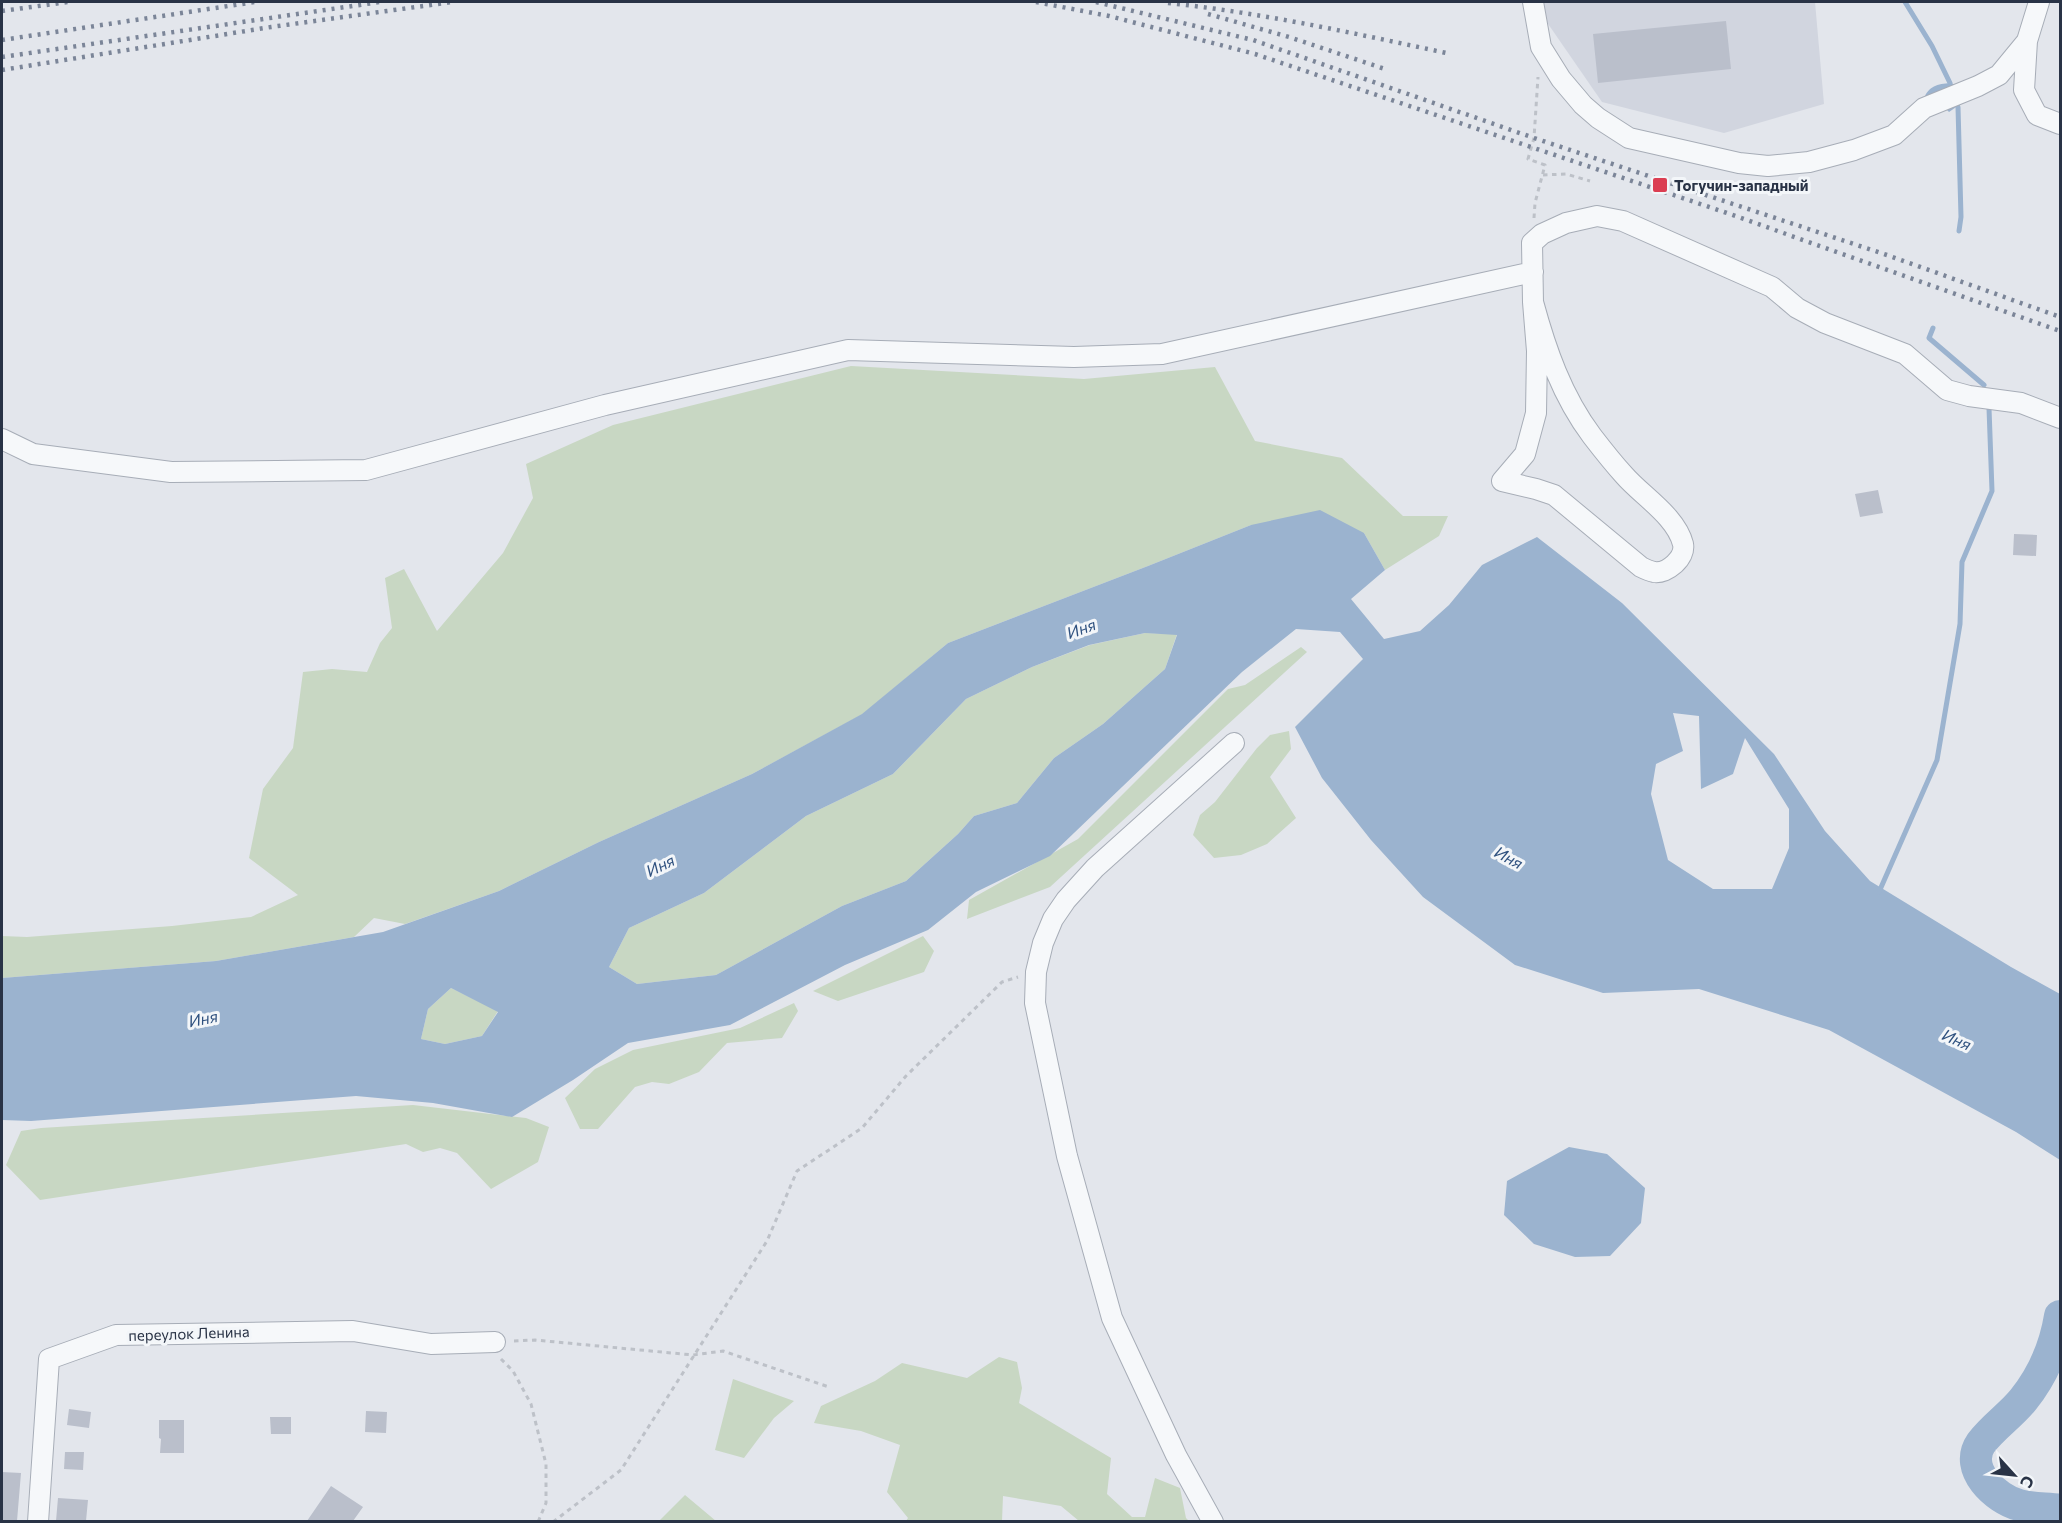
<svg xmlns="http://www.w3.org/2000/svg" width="2062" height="1523" font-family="Commissioner,sans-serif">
  <rect width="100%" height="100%" fill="#e3e6ec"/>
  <path fill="#d1d5df" d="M1541,2H1815L1824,104L1724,133L1602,102L1544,18Z"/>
  <path fill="#c8d7c3" d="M851,366L1084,379L1215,367L1255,441L1342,458L1403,516H1448L1439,536L1385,570L1364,533L1251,525L1148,566L948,643L863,714L752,774L599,842L499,891L405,924L374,918L354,937L216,961L2,978V936L27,937L172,926L251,917L298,895L249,858L263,789L293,748L303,672L332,669L367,672L380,643L392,628L385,578L404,569L437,631L503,553L533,498L526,464L613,425Z
    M1145,633L1177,634L1165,669L1103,724L1054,758L1017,803L974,816L958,834L906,881L842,906L716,975L637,984L609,967L629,928L704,893L806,816L893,774L966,699L1032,667L1090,645Z
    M1301,647L1307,652L1050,887L967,919L969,900L1078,839L1228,689L1245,685Z
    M1289,731L1291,749L1270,777L1296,818L1267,844L1241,855L1214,858L1193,835L1200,815L1215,802L1257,748L1270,735Z
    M923,936L934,951L924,972L838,1001L813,991Z
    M451,988L498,1011L482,1036L445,1044L421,1039L428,1009Z
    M794,1003L798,1011L782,1038L727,1043L699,1072L669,1084L652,1082L635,1087L598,1129H580L565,1098L595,1069L633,1050L740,1028Z
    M413,1105L526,1118L549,1127L538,1162L491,1189L457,1153L440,1148L423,1152L406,1144L40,1200L6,1165L21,1131L41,1128Z
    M999,1357L1017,1362L1022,1388L1019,1403L1111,1458L1107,1494L1132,1517H1145L1155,1478L1180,1488L1186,1518L1189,1521H1079L1061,1506L1003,1496L1002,1521H906L908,1518L887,1492L900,1445L861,1431L814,1423L821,1406L875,1381L902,1363L967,1378Z
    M733,1379L794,1401L774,1418L744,1458L715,1450Z
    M685,1495L716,1521H659Z"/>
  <path fill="#9bb3cf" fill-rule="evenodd" d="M1950,83L1957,85L1962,103L1949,112L1945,108L1924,99C1928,86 1938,84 1950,83Z
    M1320,510L1364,533L1385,570L1351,599L1384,639L1420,631L1449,605L1482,565L1537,537L1622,603L1774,754L1825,831L1870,881L2011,967L2060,994V1160L2016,1132L1829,1030L1699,989L1603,993L1515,965L1423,897L1371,840L1322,778L1295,727L1363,659L1340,632L1296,629L1242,672L1050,856L976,892L928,930L845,965L730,1025L628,1043L573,1080L512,1117L433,1103L356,1096L31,1121L2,1120V978L216,961L383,932L499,891L599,842L752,774L862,714L948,643L1148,566L1251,525ZM1145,633L1177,635L1165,669L1103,724L1054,758L1017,803L974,816L958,834L906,881L842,906L716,975L637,984L609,967L629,928L704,893L806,816L893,774L966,699L1032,667L1089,645ZM1673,713L1699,716L1701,789L1733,774L1745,738L1789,809V848L1772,889H1713L1668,860L1651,794L1656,764L1683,751ZM451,988L498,1012L482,1036L445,1044L421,1039L428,1009Z
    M1569,1147L1607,1154L1645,1188L1641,1223L1610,1256L1575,1257L1534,1244L1504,1215L1507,1181Z"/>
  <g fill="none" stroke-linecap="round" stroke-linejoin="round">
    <path stroke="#9bb3cf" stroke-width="5" d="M1905,2L1932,46L1950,83
      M1958,107L1961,217L1959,231
      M1933,328L1929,338L1984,385
      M1879,892L1937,760L1960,624L1962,562L1992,491L1989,408"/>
    <path stroke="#9bb3cf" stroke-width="32" d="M2060,1316C2055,1347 2043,1375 2023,1400C2011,1415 1993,1427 1981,1443C1963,1469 1996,1499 2019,1505C2032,1509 2047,1508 2060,1510"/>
  </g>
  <path fill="#babfcb" d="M1726,21L1731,69L1598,83L1593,34Z
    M1878,490L1883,513L1860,517L1855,494Z
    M2014,534L2037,535L2036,556L2013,555Z
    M69,1409L91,1412L89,1428L67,1425Z
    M366,1411L387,1412L386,1433L365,1432Z
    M270,1417H291V1434H271Z
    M159,1420H184V1453H160L161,1439L159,1438Z
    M65,1452H84L83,1470L64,1469Z
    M2,1472L21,1473L17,1521H2Z
    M331,1486L363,1507L353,1521H307Z
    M58,1498L88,1500L86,1521H56Z"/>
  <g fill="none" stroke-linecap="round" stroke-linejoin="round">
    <defs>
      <path id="minor" d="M1533,2L1541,47L1561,79L1583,105L1598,118L1629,138L1739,163L1768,166L1809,162L1854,150L1894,135L1924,108L1978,86L1999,75L2027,41
        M2039,2L2027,41L2024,90L2037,115L2060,124
        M1533,302C1546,350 1562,396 1592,436C1602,449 1613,463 1624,475C1642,496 1676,516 1683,544C1686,558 1667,574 1654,572C1649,571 1645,569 1641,567L1554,495L1536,489L1502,481L1525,454L1536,413L1537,351L1533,302L1532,243L1542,234L1566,223L1597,216L1623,221L1772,287L1797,308L1825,323L1905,354L1947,390L1969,396L2021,403L2060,418
        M2,439L33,454L171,472L366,470L605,405L848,350L1074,357L1162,354L1533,272
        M38,1522L49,1359L116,1335L353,1331L431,1344L495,1342
        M1213,1522L1176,1455L1112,1318L1067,1156L1035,1003L1036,972L1043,943L1053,919L1066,900L1095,868L1234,743"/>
    </defs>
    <use href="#minor" stroke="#a7adb7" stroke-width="22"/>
    <path stroke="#bdc1c8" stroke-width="3" stroke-dasharray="4.5 4.5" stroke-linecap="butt" d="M1543,175L1566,174L1590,181
      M1534,218L1535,203L1545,165L1528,159L1534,138L1538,77
      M514,1341L535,1340L693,1355L723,1351L829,1387
      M501,1359L513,1371L531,1404L546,1464V1503L538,1522
      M553,1522L621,1470L767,1241L797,1171L862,1128L906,1076L1002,982L1018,977"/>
    <use href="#minor" stroke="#f6f8fa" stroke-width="20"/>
    <path stroke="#7b8598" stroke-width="4.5" stroke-dasharray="3 6" stroke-linecap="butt" d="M1036,2L1109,16L1255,54L1724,212L2060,331
      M1096,2L1253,40L1534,138L1887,255L2060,317
      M1168,3C1264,13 1357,34 1451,54
      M2,11L68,2
      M1208,14L1289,37L1385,69
      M2,40L255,2
      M2,57L380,2
      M2,70L271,27L452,2"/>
  </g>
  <rect fill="#db3e52" stroke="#f3f6f9" stroke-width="2" x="1652" y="177" width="16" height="16" rx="3"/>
  <g text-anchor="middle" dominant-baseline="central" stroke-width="6" stroke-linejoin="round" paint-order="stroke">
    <g font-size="15" font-weight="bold" fill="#293346" stroke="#f3f6f9" text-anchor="start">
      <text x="1674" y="185">Тогучин-западный</text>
    </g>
    <g font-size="15" fill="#293346" stroke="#f3f6f9">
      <text transform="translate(189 1333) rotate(-2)">переулок Ленина</text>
    </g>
    <g font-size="16" font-style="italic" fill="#2f517f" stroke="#f3f6f9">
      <text transform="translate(1081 628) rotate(-20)">Иня</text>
      <text transform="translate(1509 857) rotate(28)">Иня</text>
      <text transform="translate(660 865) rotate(-26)">Иня</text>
      <text transform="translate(203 1018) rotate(-11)">Иня</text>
      <text transform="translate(1957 1039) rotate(24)">Иня</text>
    </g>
  </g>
  <rect width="2062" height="1523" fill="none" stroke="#293346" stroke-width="6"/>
  <g transform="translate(2014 1475) rotate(117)" stroke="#f3f6f9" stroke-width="4.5" paint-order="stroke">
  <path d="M0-4.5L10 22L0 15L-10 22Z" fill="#293346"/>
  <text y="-9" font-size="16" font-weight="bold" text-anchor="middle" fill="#293346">С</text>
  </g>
</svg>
